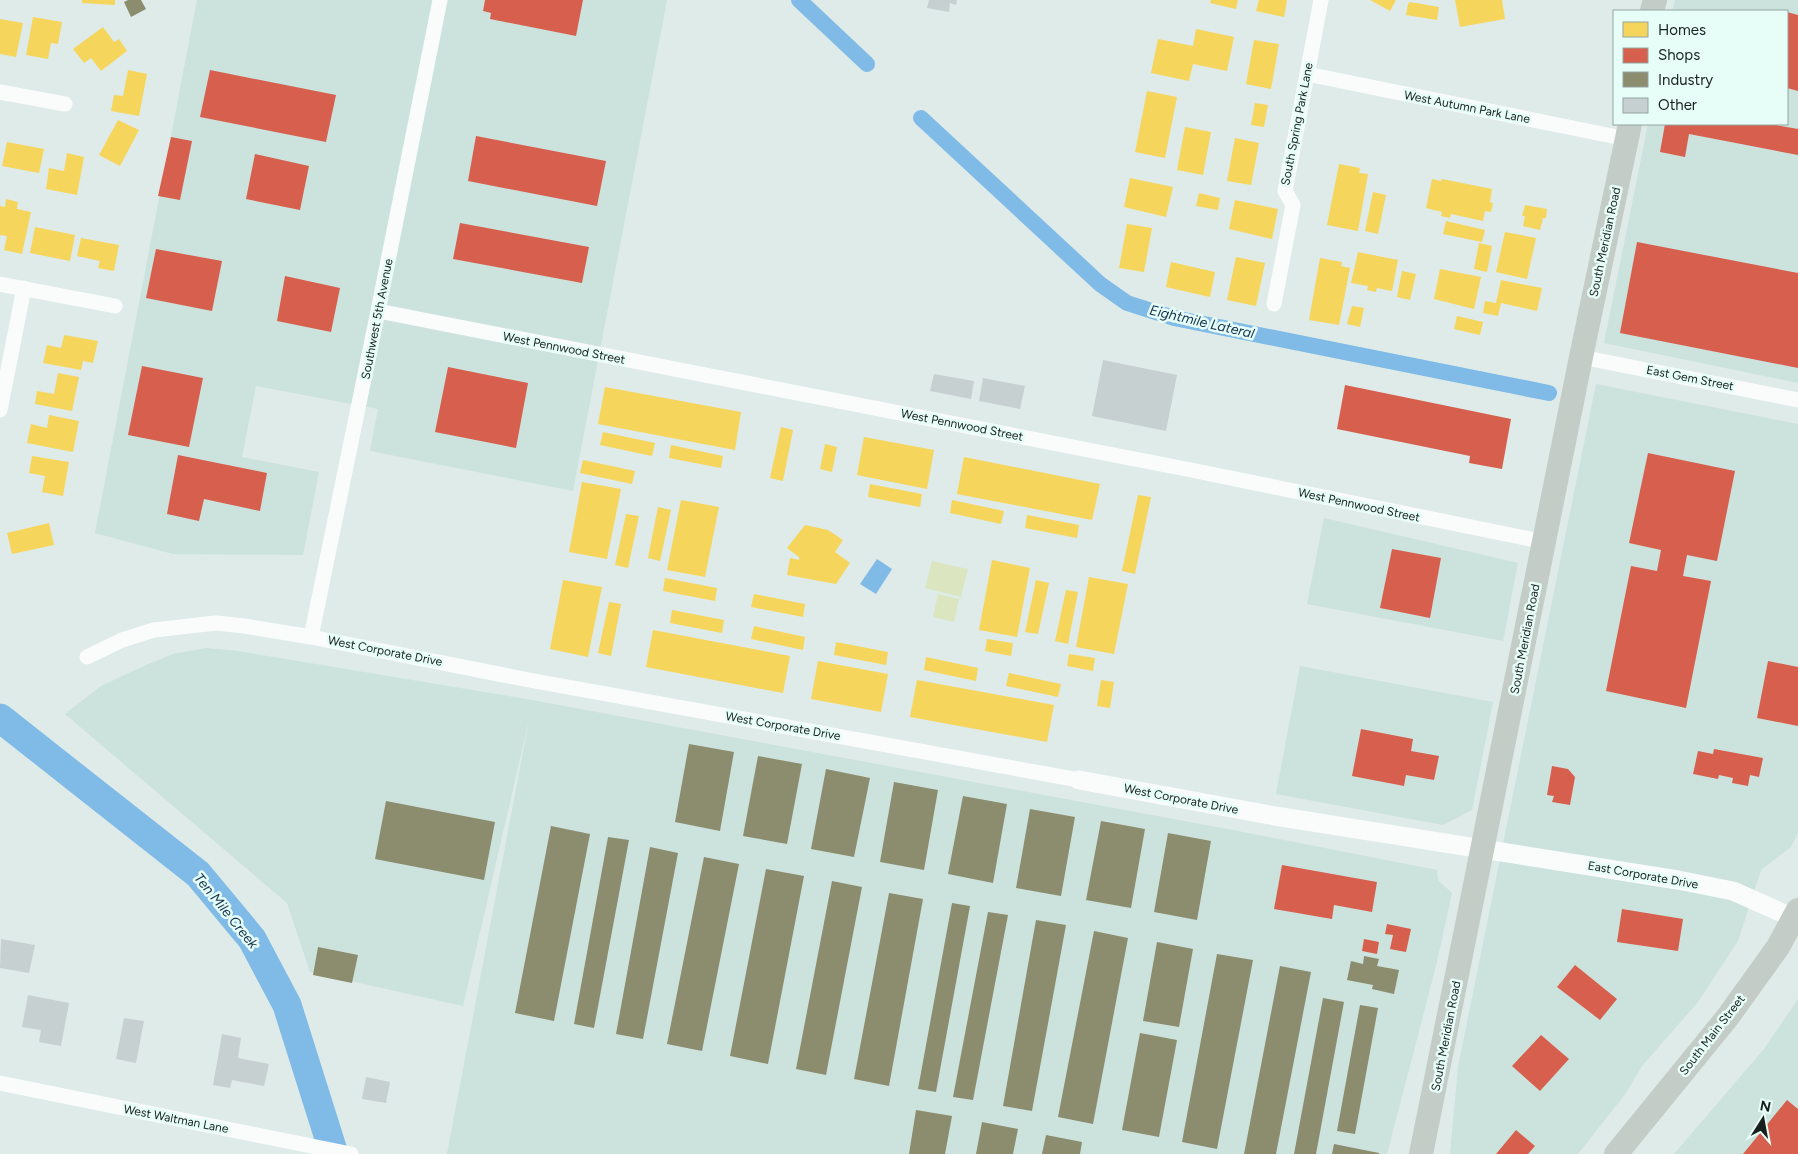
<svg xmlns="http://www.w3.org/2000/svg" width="1798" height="1154" font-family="Figtree,sans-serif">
  <rect width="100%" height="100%" fill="#dfebe8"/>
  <path fill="#cce2dd" d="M197,0H667L573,491L370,451L378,409L256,386L242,457L319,472L303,555L173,554L95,533Z
    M1675,0H1798V383L1604,343L1648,124H1787V11H1672Z
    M1596,384L1798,424V833L1791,847L1761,870L1738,941L1698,1002L1642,1066L1626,1093L1578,1154H1450L1458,1067Z
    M1324,518L1518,563L1503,641L1307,604Z
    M206,648L238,651L532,700L1238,831L1437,870L1438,880L1452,893L1436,966L1387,1154H447L529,720L463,1006L310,972L287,903L65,714L101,686L146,665L173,654Z
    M1300,666L1493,702L1472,810L1443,825L1276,794Z
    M1798,999V1154H1674L1764,1049Z"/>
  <path fill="#dbe6c1" d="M932,561L968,569L961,597L925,588Z
    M938,594L959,599L954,622L933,617Z"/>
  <path fill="#80bbe7" d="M877,559L892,569L876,594L860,584Z"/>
  <path fill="#f6d55c" d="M82,0H115V5L82,3Z
    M1211,0H1238L1236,9L1210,3Z
    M1259,0H1287L1284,17L1256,11Z
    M1370,0H1396L1390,11Z
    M1455,0H1502L1505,19L1460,27Z
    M1410,2L1439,7L1437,20L1406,15L1408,4Z
    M33,17L62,22L58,44L51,43L48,59L26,55Z
    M0,19L23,23L16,57L0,54Z
    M103,27L114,42L119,39L127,51L101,71L91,58L84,63L73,49Z
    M1196,29L1234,37L1227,71L1193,64L1189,81L1151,73L1158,39L1193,46Z
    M1254,40L1279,44L1271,89L1246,84Z
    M128,70L147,74L139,116L111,111L114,95L123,96Z
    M1147,91L1177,97L1165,158L1135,152Z
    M1255,103L1268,105L1264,127L1251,125Z
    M118,120L139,130L120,166L99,155Z
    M1185,127L1211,132L1203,175L1177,170Z
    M1235,138L1259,143L1251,185L1227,181Z
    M7,142L44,149L39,173L2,166Z
    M67,153L84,157L77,195L46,189L49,168L64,171Z
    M1339,164L1360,168L1359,173L1368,174L1358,231L1327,225Z
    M1130,178L1173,187L1166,217L1124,207Z
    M1432,179L1441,181L1442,179L1492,189L1490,202L1493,203L1491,212L1485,211L1483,221L1451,214L1450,218L1441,216L1442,212L1426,208Z
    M1373,192L1386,195L1378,234L1365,231Z
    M1199,193L1220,198L1218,210L1196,206Z
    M6,199L18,202L17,209L31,212L22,254L4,250L7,236L0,235V206L5,207Z
    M1235,200L1278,209L1272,239L1229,229Z
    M1525,205L1547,209L1546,218H1543L1540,230L1523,226L1525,216H1522Z
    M1446,221L1485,230L1482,242L1443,234Z
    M1127,224L1152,228L1144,272L1119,268Z
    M35,227L75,235L70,261L30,253Z
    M1505,232L1536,238L1527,279L1496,272Z
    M81,238L119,245L114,271L98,268L100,261L77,256Z
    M1479,243L1492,246L1487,272L1474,269Z
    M1358,252L1398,260L1392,291L1377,288L1376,292L1367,290L1368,286L1351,283Z
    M1236,257L1265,263L1256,306L1227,300Z
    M1320,258L1342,262L1341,266L1350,268L1339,325L1309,320Z
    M1171,262L1215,272L1210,297L1166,287Z
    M1440,269L1481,277L1474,309L1434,299Z
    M1402,271L1416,274L1410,300L1397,297Z
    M1501,280L1542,288L1537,311L1501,303L1498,316L1483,313L1485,301L1496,303Z
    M1352,306L1364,308L1360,327L1347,324Z
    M1457,316L1483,322L1480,335L1454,329Z
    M64,335L98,341L93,363L83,361L81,370L43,363L47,345L61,348Z
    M58,373L79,377L72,411L35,404L37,391L54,394Z
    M605,387L741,412L735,450L598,424Z
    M49,415L79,421L73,452L27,443L31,424L47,428Z
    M781,427L793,430L783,481L770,478Z
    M603,432L655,443L652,456L600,445Z
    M864,437L934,450L927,489L857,475Z
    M825,444L837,447L832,472L820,469Z
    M671,445L723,456L721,468L669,458Z
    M32,456L69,462L63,496L42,492L45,476L29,473Z
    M964,457L1100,484L1092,520L957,494Z
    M583,460L635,471L632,484L580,473Z
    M582,482L621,489L607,559L569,552Z
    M870,484L922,494L920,507L868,497Z
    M1138,495L1151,497L1135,574L1122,571Z
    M681,500L719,507L705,577L667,570Z
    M952,500L1004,511L1001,524L950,513Z
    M658,507L671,510L660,561L648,558Z
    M626,514L639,516L628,568L615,565Z
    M1027,515L1079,525L1077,538L1025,528Z
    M49,523L54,545L12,554L7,533Z
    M805,525L828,530L843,540L835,552L850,563L836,584L787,575L790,558L799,560V557L787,548Z
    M992,560L1030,568L1017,637L979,630Z
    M1089,577L1128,584L1114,654L1076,647Z
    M665,578L717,588L715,601L663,591Z
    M563,580L602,587L588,657L550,649Z
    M1036,580L1049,583L1038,634L1025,632Z
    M1066,590L1078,592L1068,644L1055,641Z
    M754,594L805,604L803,617L751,607Z
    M609,602L621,604L611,656L598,653Z
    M672,610L724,620L722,633L670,623Z
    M754,626L805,637L803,650L751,639Z
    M653,630L790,656L783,693L646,667Z
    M987,639L1013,643L1011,656L985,651Z
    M836,642L888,652L886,665L834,655Z
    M1069,654L1095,658L1093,671L1067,666Z
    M926,657L978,668L976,681L924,670Z
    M818,661L888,674L881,712L811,699Z
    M1009,673L1061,684L1058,697L1006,686Z
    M917,680L1054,705L1047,742L910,717Z
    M1101,680L1114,682L1110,708L1097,706Z"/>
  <path fill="#d6604d" d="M485,0H583L576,36L490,19L491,13L483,11Z
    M1787,12L1798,15V91L1787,88Z
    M210,70L336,95L326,142L200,117Z
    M1665,124H1770L1798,129V155L1689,134L1685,157L1660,152Z
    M476,136L606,161L597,206L468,181Z
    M171,137L192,141L180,200L158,196Z
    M255,154L309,166L300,210L246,199Z
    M460,223L589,247L582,283L453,259Z
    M1637,242L1798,273V368L1620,333Z
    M156,249L222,261L212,311L146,298Z
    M285,276L340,288L331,332L277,321Z
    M142,366L203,378L189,447L128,435Z
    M448,367L528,383L516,448L435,432Z
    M1345,385L1511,419L1502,469L1469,463L1470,456L1337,429Z
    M1648,453L1735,471L1717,561L1687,555L1683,576L1711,581L1686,708L1606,691L1631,566L1657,571L1661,550L1629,543Z
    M178,455L267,473L260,511L204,499L199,521L167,514Z
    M1392,549L1441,558L1430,618L1380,608Z
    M1768,661L1798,667V726L1757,718Z
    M1361,729L1413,739L1411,751L1439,756L1434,780L1406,775L1404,786L1352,776Z
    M1714,749L1763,758L1759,777L1750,775L1748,786L1732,783L1733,778L1719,775L1718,779L1693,774L1698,751L1713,754Z
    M1552,766L1568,769L1575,777L1570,805L1552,802L1554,796L1547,795Z
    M1282,865L1377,882L1372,912L1334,905L1332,919L1274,909Z
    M1622,909L1683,919L1678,951L1617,942Z
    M1387,924L1411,929L1406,952L1390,949L1393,935L1385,934Z
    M1364,939L1379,942L1377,954L1362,951Z
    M1575,965L1617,999L1600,1020L1557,987Z
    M1541,1035L1569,1059L1540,1091L1512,1066Z
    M1787,1100L1798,1109V1154H1743Z
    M1516,1130L1535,1146L1528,1154H1496Z"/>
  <path fill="#8c8c6e" d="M128,0H141L146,9L131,17L124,2Z
    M689,744L734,752L720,831L675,822Z
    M758,756L802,764L787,844L743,836Z
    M826,769L870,778L854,857L811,849Z
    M894,782L938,790L924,870L880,862Z
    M963,796L1007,804L993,883L948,874Z
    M386,801L495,822L484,880L375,859Z
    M1030,809L1075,817L1061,896L1016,888Z
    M1101,821L1145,829L1131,908L1086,900Z
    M551,826L590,834L554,1021L515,1013Z
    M1168,833L1211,841L1197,920L1154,912Z
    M608,837L629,840L594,1028L574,1024Z
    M650,847L678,853L643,1039L616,1034Z
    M704,857L739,864L702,1051L667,1044Z
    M766,869L804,876L768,1064L730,1056Z
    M832,881L862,887L826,1075L796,1069Z
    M889,893L923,899L889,1086L854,1079Z
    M952,903L970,906L936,1092L918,1089Z
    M988,912L1008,915L973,1100L953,1097Z
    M1036,920L1066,925L1032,1111L1003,1106Z
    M1094,931L1128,938L1093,1124L1058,1117Z
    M1157,942L1193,949L1179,1027L1143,1021Z
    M318,947L358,955L352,983L313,975Z
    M1217,954L1253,960L1217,1149L1182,1142Z
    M1364,956L1379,959L1377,966L1399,970L1394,994L1372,989L1373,985L1347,980L1351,961L1363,964Z
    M1280,966L1311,972L1276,1154H1244Z
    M1323,998L1344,1002L1316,1154H1294Z
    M1360,1005L1378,1008L1355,1134L1337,1131Z
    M1140,1033L1177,1040L1159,1137L1122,1130Z
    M916,1110L952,1116L945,1154H909Z
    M982,1122L1018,1129L1013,1154H976Z
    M1046,1135L1082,1142L1080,1154H1042Z
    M1334,1144L1379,1153V1154H1332Z"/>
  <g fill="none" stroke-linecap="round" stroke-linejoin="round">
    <path stroke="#80bbe7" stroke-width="16" d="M799,0L867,64
      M921,118L1100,284L1127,303L1174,318L1549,393"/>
    <path stroke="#80bbe7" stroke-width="29" d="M0,718L198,874L252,939L287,1005L334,1154"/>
  </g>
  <path fill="#c6d0d0" d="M929,0H957L956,5L950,3L949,12L927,8Z
    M1103,360L1177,375L1166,431L1092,416Z
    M934,374L974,381L971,399L930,391Z
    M983,378L1025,386L1020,409L979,401Z
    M1,939L35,945L29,973L0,968Z
    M28,995L69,1003L61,1046L39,1042L41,1030L22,1027Z
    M124,1018L144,1021L136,1063L116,1059Z
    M222,1034L241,1038L238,1058L269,1064L264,1086L232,1080L230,1088L213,1085Z
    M366,1077L390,1082L386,1103L362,1099Z"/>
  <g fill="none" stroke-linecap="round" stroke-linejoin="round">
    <path stroke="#fafcfc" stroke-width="15" d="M1307,74L1627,139
      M0,92L65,104
      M0,284L115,306
      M1274,304L1293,205L1285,191L1321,0
      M378,311L1191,470L1545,542
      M1581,357L1798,400
      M0,410L24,288
      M311,637L378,311L440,0
      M87,657L122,640L154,630L216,623L244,626L311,637L529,680L1079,780
      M0,1083L351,1154"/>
    <path stroke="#fafcfc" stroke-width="19" d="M1079,780L1275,816L1678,880L1733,891L1798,920"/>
    <path stroke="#c3ccc6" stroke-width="24" d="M1652,11L1655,0
      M1421,1154L1581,357L1630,124
      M1616,1154L1727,1018L1778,947L1798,910"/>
  </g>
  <g text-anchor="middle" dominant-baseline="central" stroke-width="5" stroke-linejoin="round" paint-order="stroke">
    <g font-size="12" fill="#18201e" stroke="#e7fdf8">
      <text transform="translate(1467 107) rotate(11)">West Autumn Park Lane</text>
      <text transform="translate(1297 124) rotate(-79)">South Spring Park Lane</text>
      <text transform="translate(1605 242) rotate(-78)">South Meridian Road</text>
      <text transform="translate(377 319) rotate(-79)">Southwest 5th Avenue</text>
      <text transform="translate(564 348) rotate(11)">West Pennwood Street</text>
      <text transform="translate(1690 378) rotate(11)">East Gem Street</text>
      <text transform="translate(962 425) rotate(11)">West Pennwood Street</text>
      <text transform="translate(1359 505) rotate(12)">West Pennwood Street</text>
      <text transform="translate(1525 639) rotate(-79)">South Meridian Road</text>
      <text transform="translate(385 651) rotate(11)">West Corporate Drive</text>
      <text transform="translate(783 726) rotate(10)">West Corporate Drive</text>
      <text transform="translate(1181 799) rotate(11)">West Corporate Drive</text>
      <text transform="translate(1643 875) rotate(10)">East Corporate Drive</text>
      <text transform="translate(1712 1035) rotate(-52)">South Main Street</text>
      <text transform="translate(1446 1036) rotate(-79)">South Meridian Road</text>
      <text transform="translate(176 1119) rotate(11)">West Waltman Lane</text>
    </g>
    <g font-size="14" font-style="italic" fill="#14354f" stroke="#e7fdf8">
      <text transform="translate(1202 322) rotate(13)">Eightmile Lateral</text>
      <text transform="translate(226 911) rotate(51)">Ten Mile Creek</text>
    </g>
  </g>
  <rect x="1613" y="10" width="175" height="115" fill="#e7fdf8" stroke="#94a5a1"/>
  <rect x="1623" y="22" width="25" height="15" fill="#f6d55c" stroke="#94a5a1"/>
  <text x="1658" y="35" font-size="15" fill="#18201e">Homes</text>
  <rect x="1623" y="48" width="25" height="15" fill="#d6604d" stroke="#94a5a1"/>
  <text x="1658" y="60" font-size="15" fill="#18201e">Shops</text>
  <rect x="1623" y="72" width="25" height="15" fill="#8c8c6e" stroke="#94a5a1"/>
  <text x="1658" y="85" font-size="15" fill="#18201e">Industry</text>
  <rect x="1623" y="98" width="25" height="15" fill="#c6d0d0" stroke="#94a5a1"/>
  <text x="1658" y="110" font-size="15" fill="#18201e">Other</text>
  <g transform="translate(1763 1119) rotate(11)" stroke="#e7fdf8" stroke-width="4" paint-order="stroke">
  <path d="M0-4L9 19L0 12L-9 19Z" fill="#18201e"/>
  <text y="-8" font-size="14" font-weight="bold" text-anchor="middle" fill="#18201e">N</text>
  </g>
</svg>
